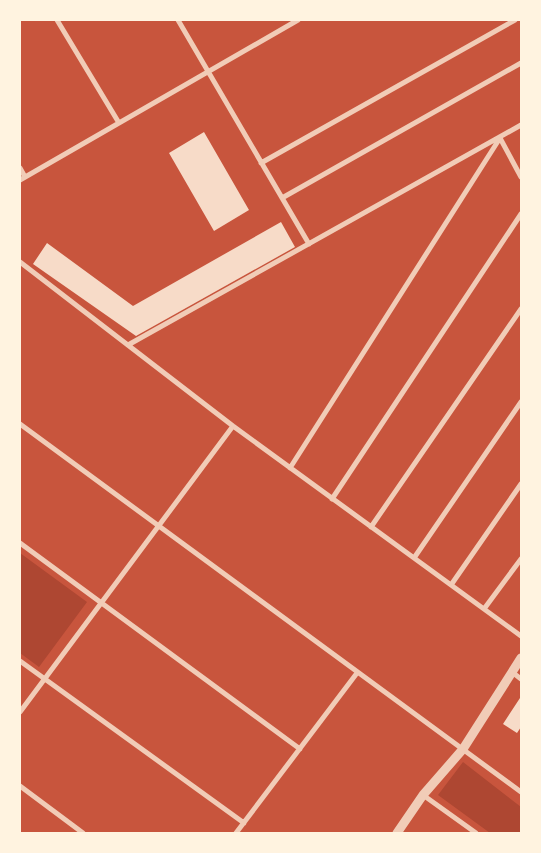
<svg xmlns="http://www.w3.org/2000/svg" width="541" height="853" font-family="'Space Grotesk',sans-serif">
  <rect width="100%" height="100%" fill="#c8553d"/>
  <path fill="#ae4732" d="M20,553L87,602L39,667L20,653Z
    M463,762L521,807V833H490L438,795Z"/>
  <path fill="#f7dbc8" d="M204,132L249,210L214,231L169,153Z
    M281,222L295,247L136,336L33,264L47,243L133,306Z
    M520,698L521,727L517,733L503,724Z"/>
  <g fill="none" stroke-linecap="round" stroke-linejoin="round">
    <path stroke="#f1ccb7" stroke-width="5" d="M57,20L119,123
      M178,20L309,244
      M261,163L515,20
      M20,168L25,177
      M20,180L298,20
      M282,198L521,63
      M20,262L233,426L521,636
      M128,345L521,125
      M20,424L521,792
      M290,468L500,138L521,177
      M332,499L521,214
      M371,527L521,309
      M20,543L300,749
      M414,558L521,402
      M451,585L521,484
      M484,609L521,559
      M20,661L244,823
      M512,672L521,679
      M20,712L233,426
      M20,786L83,833
      M423,795L476,833
      M236,833L357,673"/>
    <path stroke="#f1ccb7" stroke-width="9" d="M397,833L423,795L463,749L521,658"/>
  </g>
  <rect width="541" height="853" fill="none" stroke="#fff3e0" stroke-width="42"/>
</svg>
